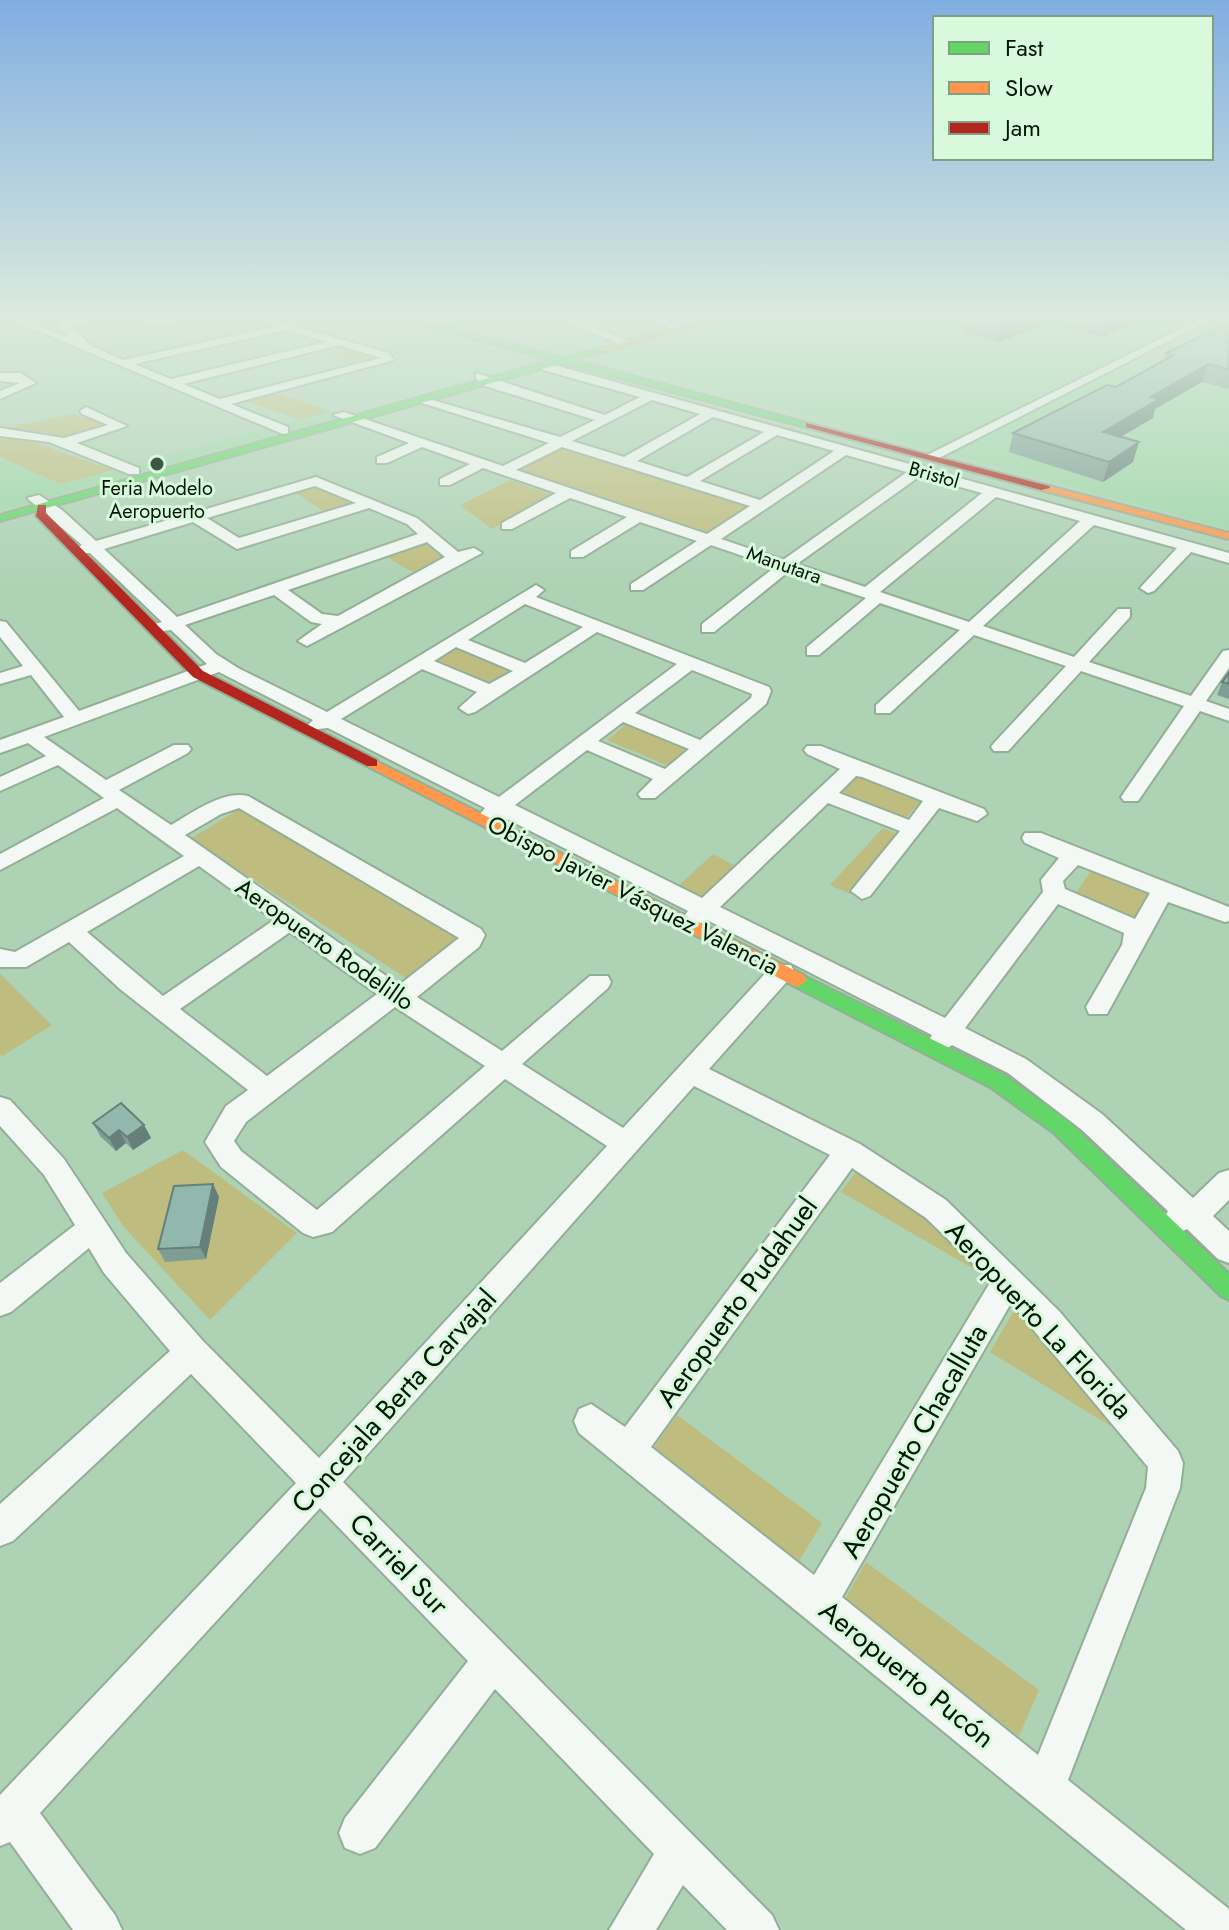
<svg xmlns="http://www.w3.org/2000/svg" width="1229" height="1930" font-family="Jost,sans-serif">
  <rect width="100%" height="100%" fill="#aed2b4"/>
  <path fill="#9ed6a7" d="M752,317H1229V529L597,359Z
    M331,411L344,417L0,511V461L6,459L61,484Z"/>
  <path fill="#bebc7e" d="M331,345L378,356L352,366L320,349Z
    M278,393L330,411L300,420L247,401Z
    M73,414L111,425L74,440L44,432L2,429Z
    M0,438L30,441L113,470L61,484L0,457Z
    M561,448L750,507L711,533L519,469Z
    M510,480L555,496L492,529L460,505Z
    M318,484L358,502L326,513L293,491Z
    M422,540L433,542L450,557C419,577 418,578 388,557L391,550Z
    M456,646L514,671L490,683L435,659Z
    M628,723L694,749L673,768L607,740Z
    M856,772L923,798L906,818L839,791Z
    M243,807L459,937L406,978L190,839Z
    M883,828L902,836L850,894L830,885Z
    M713,854L738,867L703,899L678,886Z
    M1094,867L1155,892L1137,920L1075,894Z
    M0,974L52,1025L2,1056L0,1054Z
    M183,1150L297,1233L210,1320L123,1226L102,1193Z
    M858,1169L925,1208L986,1276L841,1192Z
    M1017,1305L1135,1441L990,1352Z
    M677,1415L822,1523L799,1561L653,1449Z
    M866,1562L1039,1690L1019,1736L844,1601Z"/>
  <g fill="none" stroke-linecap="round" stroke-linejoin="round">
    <defs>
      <path id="street" d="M5,317H18L67,337L56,317H66L68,320L105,317L72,326L91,346L123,360L286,324L389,353L394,360L231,404L288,427V433L283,434ZM286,330L326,342L171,379L134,364ZM339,345L381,358L220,399L183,384Z
        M145,317H204L152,326Z
        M564,317H572L632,343L622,345L564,321Z
        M645,317H659L686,328L676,330Z
        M1204,317H1216L937,459L925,456Z
        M547,363L1229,553V563L1191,552L1154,591L1148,593L1140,588L1177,548L1094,525L983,626L1074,657L1118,609H1130V617L1089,662L1191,696L1223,651L1229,650V668L1206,701L1229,709V721L1200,711L1138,801H1124L1121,797L1184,706L1081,671L1008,751H994L991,747L994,743L1066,666L974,635L890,713H876V705L960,630L880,603L819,655H807V647L866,598L788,572L714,632H702V624L775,567L711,545L643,590H631V584L697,541L640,522L583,557H571V551L627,517L570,498L512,529H502V523L556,493L483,468L450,485H440V479L470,464L422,447L387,463H377V457L409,443L333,415L344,412L503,466L549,443L422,403V397L560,437L595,420L485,386L476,379V373L605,415L640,397L543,370L541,367ZM652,400L700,414L624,457L572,441ZM713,417L764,432L687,477L637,461ZM777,435L834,451L760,500L700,481ZM562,447L750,506L707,534L516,470ZM846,455L907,472L783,560L721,539ZM920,476L982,493L865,587L797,564ZM996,497L1080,521L969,622L880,592Z
        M0,373H21L36,383L0,399V391L20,383L0,381Z
        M86,407L127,426L77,443L139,468V474H129L49,442L0,436V428L64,438L108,425L82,414L80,411Z
        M316,477L417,518L458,552L474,548L482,553L307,646L298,641L322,624L311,622L274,595L185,625L216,654L238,668L327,712L536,585L544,590L536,597L769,687L771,691L766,704L655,798H641L638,794L653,779L587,750L515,805L702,898L840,769L807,754L804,750L807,746H821L984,809L987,814L977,821L939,808L870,896L862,899L851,891L900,831L828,803L720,907L945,1018L1043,892L1041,880L1059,858L1025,843L1022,838L1025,833H1041L1229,907V921L1225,922L1168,902L1107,1014H1089L1086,1007L1122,945L1124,933L1058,904L965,1028L1026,1059L1102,1114L1193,1198L1219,1173L1229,1170V1200L1213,1216L1229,1231V1263L1218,1259L1187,1229L1178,1233L1168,1229L1163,1220L1168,1211L1082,1130L1008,1073L952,1045L939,1054L930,1051L926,1044L932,1035L707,920L694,927L686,925L682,919L688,911L501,816L490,821L483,819L480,814L485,808L328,728L310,730L307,726L313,720L219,672L44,737L106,780L174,745H188L191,749L188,753L119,790L171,825C192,813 223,790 248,796L481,929L485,935L479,947L417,997L502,1051L590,976H608L611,982L608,988L522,1064L623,1128L773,965H791L794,971L791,977L709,1069L860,1144L946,1200L1059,1311L1178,1451L1183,1463L1180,1488L1068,1780L1229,1909V1930H1186L579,1433L574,1421L579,1409L591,1404L625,1427L830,1155L694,1086L343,1482L772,1915L779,1930H727L683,1885L656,1930H609L654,1854L495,1689L375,1848L360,1854L345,1848L339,1833L345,1818L468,1661L320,1508L40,1813L115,1915L122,1930H73L10,1842L0,1846V1795L296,1483L191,1374L13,1541L0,1546V1504L170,1351L104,1273L89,1248L11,1312L0,1316V1283L75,1225L44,1175L0,1126V1097L10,1100L64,1159L126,1253L203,1341L319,1458L607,1146L505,1079L332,1232L313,1237L303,1233L221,1167L205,1142L226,1106L248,1090L120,989L69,942L26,967H0V949L15,952L184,856L117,808L0,870V854L104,798L58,765L0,791V777L46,756L28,743L0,753V740L64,717L31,675L0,684V673L23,666L0,637V621L6,622L79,711L207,664L171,630L155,632V624L162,622L90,553H77L74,550L82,545L27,498L39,495L62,510L96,541ZM315,486L356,503L239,538L207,518ZM369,508L407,524L418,534L177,617L104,549L193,522L237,549ZM427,542L445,557L338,616L322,614L288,590ZM525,604L583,627L525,663L468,640ZM597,632L677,664L499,797L341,719L422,669L477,692L459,708L468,714L475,712ZM456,647L513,671L489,684L434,661ZM692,670L752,694L751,698L700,740L635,713ZM623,722L689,749L665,769L598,741ZM856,776L862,777L923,801L909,820L839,793ZM239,808L459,938L399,985L185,835L221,814ZM1078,865L1150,893L1135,919L1065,889L1063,881ZM199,866L274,920L163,996L87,932ZM290,932L377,994L267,1076L180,1009ZM395,1007L485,1066L317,1210L241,1151L234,1141L246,1122ZM852,1168L926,1218L991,1281L814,1575L651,1447ZM1011,1303L1148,1467L1146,1488L1038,1755L842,1597Z"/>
      <path id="fast" d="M394,317H406L563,358L607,347V351L573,360L814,425L809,428L563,363L0,521V515L553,360Z
        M798,973L1004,1075L1068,1121L1229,1274V1300L1221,1296L1054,1133L990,1087L792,985L789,980Z"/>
      <path id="slow" d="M713,317H724L607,351L600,349Z
        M1045,485L1229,533V539L1041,490L1040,488Z
        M372,759L804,975L807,980L798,987L792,985L367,766L365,763Z"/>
      <path id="jam" d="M806,423L1049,486L1050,488L1041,490L806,427Z
        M38,505H46V513L203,671L377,760V766H367L193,677L36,516Z"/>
    </defs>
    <use href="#street" stroke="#93ae97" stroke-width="4"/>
    <use href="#fast" stroke="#93ae97" stroke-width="4"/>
    <use href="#slow" stroke="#93ae97" stroke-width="4"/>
    <use href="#jam" stroke="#93ae97" stroke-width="4"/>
    <use href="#street" fill="#f3f8f4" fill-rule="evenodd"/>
    <use href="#fast" fill="#63d668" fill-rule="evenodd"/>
    <use href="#slow" fill="#ff974d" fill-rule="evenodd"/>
    <use href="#jam" fill="#b3261e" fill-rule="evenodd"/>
  </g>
  <path fill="#7e9d95" d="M967,317H1148L1103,337L1049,323L998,342L963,332Z
    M1229,323V389L1202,382L1155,409L1153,418L1120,437L1133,462L1103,482L1009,452L1013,433L1116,387L1163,362L1166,353Z
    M1229,673V699L1217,695L1222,682Z
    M93,1123L144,1125L151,1138L133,1150L126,1143L116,1151L100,1136Z
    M213,1184L219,1197L206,1259L165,1262L158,1249Z"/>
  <path fill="#668079" d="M1022,317H1051L1049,323L998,342L1002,324Z
    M1113,317H1148L1103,337L1108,319Z
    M1208,364L1202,382L1155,409L1153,418L1097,451L1103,432L1151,397Z
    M1139,442L1133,462L1103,482L1109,462Z
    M144,1125L151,1138L133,1150L127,1137Z
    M119,1130L126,1143L116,1151L109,1138Z
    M213,1184L219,1197L206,1259L200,1247Z"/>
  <path fill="#92b7ad" stroke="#668079" stroke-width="2" d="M976,317H1022L1002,324Z
    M1229,323V369L1208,364L1151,397L1159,399L1103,432L1139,442L1109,462L1013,433L1107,385L1116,387L1174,355L1166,353Z
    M1229,673V684L1222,682Z
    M121,1103L144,1125L127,1137L119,1130L109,1138L93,1123Z
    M213,1184L200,1247L158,1249L174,1186Z"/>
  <linearGradient id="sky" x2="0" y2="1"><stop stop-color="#81aee1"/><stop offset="0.54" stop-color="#dbebdd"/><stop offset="1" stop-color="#dbebdd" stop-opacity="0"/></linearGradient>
  <rect width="1229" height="587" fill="url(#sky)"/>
  <circle fill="#3d5842" stroke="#d9f9dc" stroke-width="3" cx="157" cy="464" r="8"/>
  <g text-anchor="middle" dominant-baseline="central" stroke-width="6" stroke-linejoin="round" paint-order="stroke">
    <g font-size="20" fill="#001704" stroke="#d9f9dc">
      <text transform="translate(934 475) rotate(16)">Bristol</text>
      <text transform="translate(784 565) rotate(19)">Manutara</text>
    </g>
    <g font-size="20" fill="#001704" stroke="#d9f9dc">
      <text x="157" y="488">Feria Modelo<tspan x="157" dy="23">Aeropuerto</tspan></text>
    </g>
    <g font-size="24" fill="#001704" stroke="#d9f9dc">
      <text transform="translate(633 895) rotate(27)">Obispo Javier Vásquez Valencia</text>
      <text transform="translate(325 944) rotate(35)">Aeropuerto Rodelillo</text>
    </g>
    <g font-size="28" fill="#001704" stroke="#d9f9dc">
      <text transform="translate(737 1302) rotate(-54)">Aeropuerto Pudahuel</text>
      <text transform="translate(1039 1320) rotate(47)">Aeropuerto La Florida</text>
      <text transform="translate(394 1401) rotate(-48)">Concejala Berta Carvajal</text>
      <text transform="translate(914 1441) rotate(-60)">Aeropuerto Chacalluta</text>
      <text transform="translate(399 1564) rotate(46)">Carriel Sur</text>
      <text transform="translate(907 1674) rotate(39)">Aeropuerto Pucón</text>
    </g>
  </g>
  <rect x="933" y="16" width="280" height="144" fill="#d9f9dc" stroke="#829f86" stroke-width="2"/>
  <rect x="949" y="42" width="40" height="12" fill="#63d668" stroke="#829f86" stroke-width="2"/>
  <text x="1005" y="56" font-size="24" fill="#001704">Fast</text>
  <rect x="949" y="82" width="40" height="12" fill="#ff974d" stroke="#829f86" stroke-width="2"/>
  <text x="1005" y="96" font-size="24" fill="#001704">Slow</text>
  <rect x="949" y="122" width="40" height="12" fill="#b3261e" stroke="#829f86" stroke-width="2"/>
  <text x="1005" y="136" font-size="24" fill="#001704">Jam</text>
</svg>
